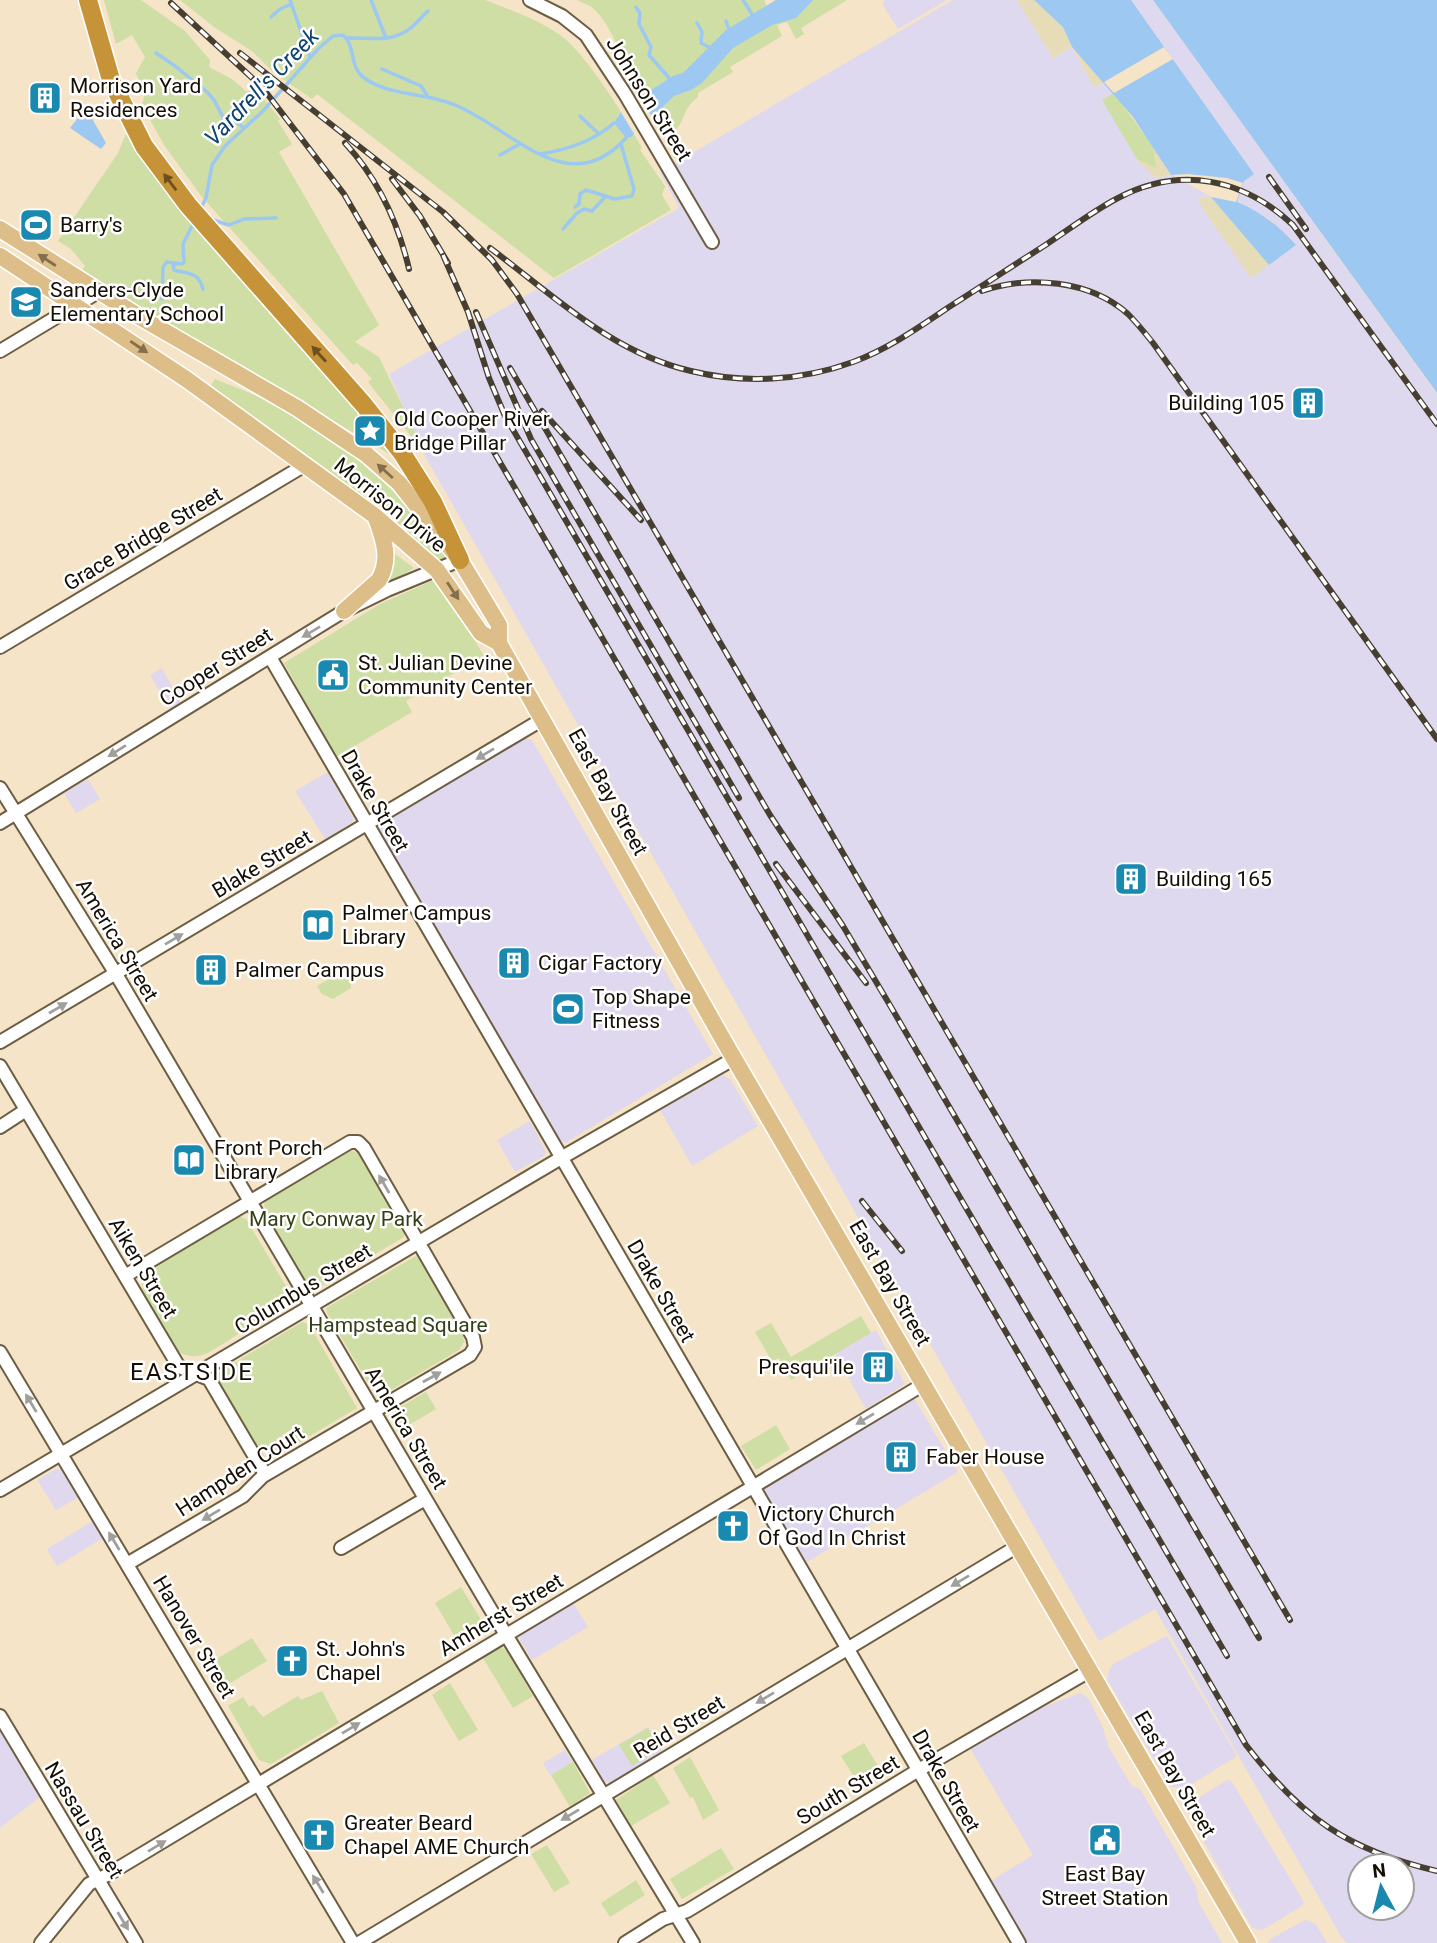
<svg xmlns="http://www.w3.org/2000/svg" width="1437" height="1943" font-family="Roboto,sans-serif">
  <rect width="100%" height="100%" fill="#f5e4c7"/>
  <path fill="#dfd8ee" d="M885,0H947L898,29L882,4Z
    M162,668L182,705L172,712L150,675Z
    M525,738L532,740L713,1054L565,1143L559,1139L378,829L381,824Z
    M328,772L354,819L351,823L325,839L295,791Z
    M88,779L100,799L76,813L64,793Z
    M723,1075L730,1079L758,1126L692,1166L660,1110Z
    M530,1121L546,1152L544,1156L515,1172L497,1140Z
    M876,1330L905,1384L866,1409L835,1354Z
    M914,1398L958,1472L805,1563L763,1490Z
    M56,1469L62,1470L79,1497L56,1510L37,1480Z
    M93,1521L103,1538L57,1566L47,1549Z
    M573,1603L588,1627L532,1660L520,1640L521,1635Z
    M1167,1636L1237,1756L1187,1787L1180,1788L1170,1786L1108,1681V1673L1113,1664Z
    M1080,1693L1088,1698L1103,1728L1109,1748L1132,1786L1140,1789L1196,1887L1199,1903L1222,1943H1028L991,1881L1033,1855L970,1748L1027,1713Z
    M648,1727L663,1751L610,1783L605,1782L592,1760Z
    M0,1730L40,1797L0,1828Z
    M565,1750L573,1762L550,1775L543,1763Z
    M1227,1780L1232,1782L1304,1902L1302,1906L1264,1929L1257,1930L1251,1926L1188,1813L1190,1803Z
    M1305,1920L1316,1924L1327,1943H1268L1270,1939Z"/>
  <path fill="#ded9ee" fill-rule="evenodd" d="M953,0H1017L1053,58L1072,47L1094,87L1104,82L1114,93L1102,100L1146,168L1155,178L1171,175L1211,197L1198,198L1204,210L1251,277L1295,246L1268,218L1236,202L1244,180L1253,173L1131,0H1153L1437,394V1943H1347L1342,1938L1155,1609L1099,1641L425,456L389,374L679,208L660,172ZM1360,1866H1402V1908H1360Z"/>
  <path fill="#cedea4" d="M104,0H141L185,31L210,60L209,67L232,79L246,91H257L280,119L278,121L292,144L279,152L379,325L355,342L379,357L420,442L418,445L368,382L372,379L357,363L353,365L202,197L164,145L142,105L145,94L136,73L145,57L132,35L116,44Z
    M180,0H485C510,10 538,19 560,35C580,49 608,91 621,112L640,97C624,70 618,35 596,11C592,6 583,3 577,0H764L767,6L776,0H847L801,28L804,34L796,39L787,22L777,25L782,36L730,67L733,72L698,93V97C680,110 686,125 671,133L666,130L662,133L653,119L634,134L642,148L640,150L665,186L662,195L671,210L554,278L317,94L312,99L274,73L252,51L214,27Z
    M1114,93L1162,159L1158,169L1146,168L1137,159L1102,100Z
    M127,132L170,198L322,368L393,456L81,272L85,266L71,249L58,241L118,153Z
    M215,379L257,396L337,440L398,495L431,532L448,558L441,563L382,510L210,387Z
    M395,554L414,568L382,588L392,569Z
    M432,581L437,582L444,589L484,656L406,701L412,712L336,757L284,663L380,604Z
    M346,969L350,971L351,988L333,999L322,994L317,986Z
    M350,1150L358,1153L404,1230V1237L320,1287L312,1288L308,1285L266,1213L264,1204L267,1200Z
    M238,1216L246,1219L290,1293L292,1301L208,1353C197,1357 190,1358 179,1352L143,1292L142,1283L147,1273Z
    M416,1256L419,1259L462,1333L464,1342L459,1350L381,1396H376L327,1313L326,1308Z
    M861,1316L871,1333L791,1380L779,1358L772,1361L755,1332L771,1323L791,1357Z
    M302,1322L309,1324L357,1408L285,1451L269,1453L259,1447L217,1379L216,1374Z
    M426,1392L436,1409L402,1429L392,1412Z
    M776,1425L790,1449L756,1470L741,1446Z
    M461,1587L488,1631L461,1647L435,1603Z
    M252,1638L267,1661L222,1688L208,1664Z
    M501,1647L506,1650L533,1696L513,1708L483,1658Z
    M450,1683L478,1730L459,1741L432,1695Z
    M322,1691L339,1723L271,1764L259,1760L228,1706L243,1697L249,1707L253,1705L263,1717L298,1696L301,1700Z
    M648,1728L661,1748L632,1766L619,1745Z
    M864,1743L884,1776L862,1790L841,1756Z
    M690,1757L719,1810L703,1820L693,1797L690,1798L673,1768Z
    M573,1762L590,1793L570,1807L551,1775Z
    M653,1775L670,1803L631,1826L616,1800Z
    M547,1845L570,1883L554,1892L531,1854Z
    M721,1848L734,1869L682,1899L670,1879Z
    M636,1880L645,1895L610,1917L601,1903Z"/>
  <path fill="#e6ddb8" d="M1017,0H1034L1053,15L1063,27L1072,47L1104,82L1094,87L1072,47L1053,58Z
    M1153,146L1171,175L1155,178L1137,159L1156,168Z
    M1211,197L1269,265L1251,278L1204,210L1198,198Z"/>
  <path fill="#9dc8f2" d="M776,0H813L796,18L772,25L733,48L702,83L691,90L674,96L631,137L626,138L614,123L621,112L641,97L673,76L683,73L726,30Z
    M1034,0H1131L1254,174L1244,181L1237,202C1261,212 1278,225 1296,245L1269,265L1211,197L1171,175L1133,117L1072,47L1063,27Z
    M1153,0H1437V393Z
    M86,108L106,143L101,149L70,128Z"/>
  <path fill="#f5e4c7" d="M1164,47L1173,59L1114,93L1104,82Z
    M639,94L655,122L636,137L619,109Z
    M1188,174L1227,178L1243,183L1236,202L1211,197L1171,175Z"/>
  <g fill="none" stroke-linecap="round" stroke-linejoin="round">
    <path stroke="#9dc8f2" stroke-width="3.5" d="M290,0L310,57
      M371,0L386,38
      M743,0L752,14
      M636,7L640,13L639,24L651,47L649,55L670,79
      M271,17L280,9L291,4
      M726,21L729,29
      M697,23L702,32L701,43L709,47
      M346,38C369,37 392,44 412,27C418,22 422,16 428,11
      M156,53L175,66L207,92L214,100L224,119L234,120L244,128
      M382,69L421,86L427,95
      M580,116L599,134
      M540,154C566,150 593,142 614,123
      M500,155L520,144
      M575,207L579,204L580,194L586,190L615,199L632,196L634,189L621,144
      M200,210L206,198L212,165L225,146L263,111L318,49L333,36L343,35C356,46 349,66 363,77C389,97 426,92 455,105C512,128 568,203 626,138
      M210,219L229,225L244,219L276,218
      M563,229L577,213L584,209L592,211L605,197
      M176,264L173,266L174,270C188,274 198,271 203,289
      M162,299L163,267L167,262L182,264L184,262L183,244L195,220"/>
    <defs>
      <path id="minor" d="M530,0L562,16L586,35L625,94L712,242
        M0,351L98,292
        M0,647L305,465
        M270,657L1019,1943
        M0,788L116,974L488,1605L693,1943
        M0,823L344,611L387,590L460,560
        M0,1042L543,719
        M0,1066L179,1367L209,1379L265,1474
        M0,1127L26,1110
        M125,1276L350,1142H358L364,1148L473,1337L475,1347L470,1355L263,1476L243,1496L127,1564
        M0,1352L353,1943
        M0,1490L561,1158L735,1058
        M341,1548L425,1499
        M0,1716L136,1943
        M41,1943L89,1884L107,1875L924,1384
        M359,1943L1018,1546
        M625,1943L663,1919L687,1911L917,1771L1091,1670"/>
      <path id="major" d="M0,229L138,316L297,408L366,454L399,483L460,560L499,625V643
        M0,256L186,379L375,516L437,570L481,633L499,643
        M344,611L379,580C391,559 384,540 376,518
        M499,643L725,1043L1248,1943"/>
      <path id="highway" d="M88,0L111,80L144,146L188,205L364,405L402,453L433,502L460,560"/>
    </defs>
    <use href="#minor" stroke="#6c5d43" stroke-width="16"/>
    <use href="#major" stroke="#fff" stroke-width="19"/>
    <use href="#highway" stroke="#fff" stroke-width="21"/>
    <use href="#minor" stroke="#fff" stroke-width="12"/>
    <use href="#major" stroke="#ddbe88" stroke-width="16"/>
    <use href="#highway" stroke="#c69338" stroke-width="18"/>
    <defs>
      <path id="rail" d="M171,3L262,87L344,194L1246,1745C1302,1818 1347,1850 1437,1871
        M240,53L443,212L492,260L517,294L1290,1620
        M345,143C378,179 398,222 409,269
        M1269,177L1306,229
        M392,179L420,216L448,263
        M490,248C553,295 612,353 691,371C744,384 801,381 853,362C888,349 918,328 949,307C982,286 1014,265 1047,244C1071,228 1093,211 1118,198C1181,165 1244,179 1293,225L1437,424
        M443,255L468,312L489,378L505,416L1227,1656
        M982,291C1029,275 1090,280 1128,314C1137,323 1145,333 1153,343L1437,739
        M476,312L531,439L739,798
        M510,368L770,815L843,926L891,1007L1259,1638
        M542,411L641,520
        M776,864L866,983
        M862,1201L902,1251"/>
    </defs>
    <use href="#rail" stroke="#463e30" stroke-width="6"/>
    <use href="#rail" stroke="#fff" stroke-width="3.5" stroke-dasharray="10" stroke-linecap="butt"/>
  </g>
  <defs><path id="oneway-solid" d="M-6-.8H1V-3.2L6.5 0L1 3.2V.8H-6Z" transform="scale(1.75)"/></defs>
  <g fill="#6d501e">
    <use href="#oneway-solid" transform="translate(170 182) rotate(-127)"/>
    <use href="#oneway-solid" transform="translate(319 354) rotate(-132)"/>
  </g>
  <g fill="#836f4d">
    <use href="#oneway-solid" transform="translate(47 260) rotate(-147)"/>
    <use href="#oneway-solid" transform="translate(139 347) rotate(34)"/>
    <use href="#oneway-solid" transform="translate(385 471) rotate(-138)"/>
    <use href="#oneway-solid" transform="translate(453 591) rotate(56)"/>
  </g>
  <g fill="#a19f9b">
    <use href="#oneway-solid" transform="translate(311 632) rotate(149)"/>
    <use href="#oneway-solid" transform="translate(117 751) rotate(148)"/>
    <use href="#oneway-solid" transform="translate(485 754) rotate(149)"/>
    <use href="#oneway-solid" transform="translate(174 939) rotate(-31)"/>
    <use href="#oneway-solid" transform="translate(58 1008) rotate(-30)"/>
    <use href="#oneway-solid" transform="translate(384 1184) rotate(-120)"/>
    <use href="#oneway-solid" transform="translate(432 1377) rotate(-29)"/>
    <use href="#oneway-solid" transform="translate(31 1403) rotate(-121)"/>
    <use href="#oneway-solid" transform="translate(865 1419) rotate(149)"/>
    <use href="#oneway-solid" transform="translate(211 1515) rotate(149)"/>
    <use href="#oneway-solid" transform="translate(114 1541) rotate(-121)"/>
    <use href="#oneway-solid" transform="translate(960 1581) rotate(149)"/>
    <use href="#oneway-solid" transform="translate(765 1698) rotate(149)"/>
    <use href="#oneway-solid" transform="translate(351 1728) rotate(-31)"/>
    <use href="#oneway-solid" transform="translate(570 1815) rotate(149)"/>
    <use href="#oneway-solid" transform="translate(157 1846) rotate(-31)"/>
    <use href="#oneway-solid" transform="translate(318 1884) rotate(-121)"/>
    <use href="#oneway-solid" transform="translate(123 1921) rotate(59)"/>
  </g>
  <defs>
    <symbol id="building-square" viewBox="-11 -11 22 22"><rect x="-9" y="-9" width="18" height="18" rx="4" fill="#1989af" stroke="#fff"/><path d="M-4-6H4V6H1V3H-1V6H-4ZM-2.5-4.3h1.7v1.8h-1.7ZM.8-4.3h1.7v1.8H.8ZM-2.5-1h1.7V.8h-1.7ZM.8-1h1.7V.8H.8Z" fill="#fff"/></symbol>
    <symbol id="stadium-square" viewBox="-11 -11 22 22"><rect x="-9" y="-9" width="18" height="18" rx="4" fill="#1989af" stroke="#fff"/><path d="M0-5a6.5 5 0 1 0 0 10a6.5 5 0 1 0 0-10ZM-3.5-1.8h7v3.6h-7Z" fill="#fff"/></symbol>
    <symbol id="school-square" viewBox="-11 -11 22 22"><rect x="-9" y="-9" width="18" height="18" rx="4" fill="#1989af" stroke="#fff"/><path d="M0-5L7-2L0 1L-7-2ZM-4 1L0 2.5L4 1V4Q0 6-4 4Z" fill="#fff"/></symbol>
    <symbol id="sight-square" viewBox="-11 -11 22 22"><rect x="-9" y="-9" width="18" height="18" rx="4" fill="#1989af" stroke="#fff"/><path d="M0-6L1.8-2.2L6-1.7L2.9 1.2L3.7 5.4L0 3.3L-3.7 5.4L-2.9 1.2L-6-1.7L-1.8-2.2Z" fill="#fff"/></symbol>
    <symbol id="civic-square" viewBox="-11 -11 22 22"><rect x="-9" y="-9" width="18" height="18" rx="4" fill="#1989af" stroke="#fff"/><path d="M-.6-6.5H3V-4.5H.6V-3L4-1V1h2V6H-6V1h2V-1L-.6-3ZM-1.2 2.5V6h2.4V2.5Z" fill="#fff"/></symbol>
    <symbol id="library-square" viewBox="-11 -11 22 22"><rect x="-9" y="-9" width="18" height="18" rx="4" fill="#1989af" stroke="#fff"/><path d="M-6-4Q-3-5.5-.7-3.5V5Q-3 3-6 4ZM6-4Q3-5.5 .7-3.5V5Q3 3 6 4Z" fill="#fff"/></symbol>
    <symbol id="church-square" viewBox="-11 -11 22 22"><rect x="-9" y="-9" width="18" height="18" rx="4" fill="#1989af" stroke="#fff"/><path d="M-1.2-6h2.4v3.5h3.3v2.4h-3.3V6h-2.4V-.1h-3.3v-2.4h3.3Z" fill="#fff"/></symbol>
  </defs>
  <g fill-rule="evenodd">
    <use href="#building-square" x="26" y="79" width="38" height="38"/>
    <use href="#stadium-square" x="17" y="206" width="38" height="38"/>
    <use href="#school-square" x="7" y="283" width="38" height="38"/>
    <use href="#building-square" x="1289" y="384" width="38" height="38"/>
    <use href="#sight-square" x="351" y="412" width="38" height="38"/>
    <use href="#civic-square" x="314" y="656" width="38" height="38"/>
    <use href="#building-square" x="1112" y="860" width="38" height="38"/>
    <use href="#library-square" x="299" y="906" width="38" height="38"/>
    <use href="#building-square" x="495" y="944" width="38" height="38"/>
    <use href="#building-square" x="192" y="951" width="38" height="38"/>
    <use href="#stadium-square" x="549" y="990" width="38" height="38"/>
    <use href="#library-square" x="170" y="1141" width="38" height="38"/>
    <use href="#building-square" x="859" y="1348" width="38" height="38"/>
    <use href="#building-square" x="882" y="1438" width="38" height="38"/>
    <use href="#church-square" x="714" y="1507" width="38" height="38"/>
    <use href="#church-square" x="273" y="1642" width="38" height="38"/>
    <use href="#church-square" x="300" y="1816" width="38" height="38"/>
    <use href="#civic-square" x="1086" y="1821" width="38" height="38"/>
  </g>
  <g text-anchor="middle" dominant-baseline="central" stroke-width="5" stroke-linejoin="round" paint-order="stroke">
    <g font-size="21" fill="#140e05" stroke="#fff" text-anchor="start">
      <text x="70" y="86">Morrison Yard<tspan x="70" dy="24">Residences</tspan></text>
      <text x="60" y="225">Barry's</text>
      <text x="50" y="290">Sanders-Clyde<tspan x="50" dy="24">Elementary School</tspan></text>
      <text x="1284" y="403" text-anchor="end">Building 105</text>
      <text x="394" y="419">Old Cooper River<tspan x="394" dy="24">Bridge Pillar</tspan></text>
      <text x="358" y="663">St. Julian Devine<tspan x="358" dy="24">Community Center</tspan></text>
      <text x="1156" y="879">Building 165</text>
      <text x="342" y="913">Palmer Campus<tspan x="342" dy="24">Library</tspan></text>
      <text x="538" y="963">Cigar Factory</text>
      <text x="235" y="970">Palmer Campus</text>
      <text x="592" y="997">Top Shape<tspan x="592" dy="24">Fitness</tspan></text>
      <text x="214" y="1148">Front Porch<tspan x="214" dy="24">Library</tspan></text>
      <text x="854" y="1367" text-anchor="end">Presqui'ile</text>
      <text x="926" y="1457">Faber House</text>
      <text x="758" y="1514">Victory Church<tspan x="758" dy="24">Of God In Christ</tspan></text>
      <text x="316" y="1649">St. John's<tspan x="316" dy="24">Chapel</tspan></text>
      <text x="344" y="1823">Greater Beard<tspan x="344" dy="24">Chapel AME Church</tspan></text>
      <text x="1105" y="1874" text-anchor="middle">East Bay<tspan x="1105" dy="24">Street Station</tspan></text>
    </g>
    <g font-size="21" fill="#140e05" stroke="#fff">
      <text transform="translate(649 99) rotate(58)">Johnson Street</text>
      <text transform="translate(390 505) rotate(39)">Morrison Drive</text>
      <text transform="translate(143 539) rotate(-31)">Grace Bridge Street</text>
      <text transform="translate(216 667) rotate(-32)">Cooper Street</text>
      <text transform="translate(608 792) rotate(61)">East Bay Street</text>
      <text transform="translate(375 801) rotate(60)">Drake Street</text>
      <text transform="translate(262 864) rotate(-31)">Blake Street</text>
      <text transform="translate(117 940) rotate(59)">America Street</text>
      <text transform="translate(143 1268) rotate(59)">Aiken Street</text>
      <text transform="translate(890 1283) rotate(60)">East Bay Street</text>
      <text transform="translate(303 1289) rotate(-31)">Columbus Street</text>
      <text transform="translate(661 1291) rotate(60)">Drake Street</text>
      <text transform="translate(406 1428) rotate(59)">America Street</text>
      <text transform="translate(240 1471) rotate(-33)">Hampden Court</text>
      <text transform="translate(501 1615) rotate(-31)">Amherst Street</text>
      <text transform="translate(194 1637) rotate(59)">Hanover Street</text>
      <text transform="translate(679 1727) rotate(-31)">Reid Street</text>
      <text transform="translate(1175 1774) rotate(60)">East Bay Street</text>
      <text transform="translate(946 1781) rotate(60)">Drake Street</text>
      <text transform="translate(848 1790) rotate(-31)">South Street</text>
      <text transform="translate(84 1820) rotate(59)">Nassau Street</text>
    </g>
    <g font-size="21" fill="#353f17" stroke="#fff">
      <text x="336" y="1219">Mary Conway Park</text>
      <text x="398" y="1325">Hampstead Square</text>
    </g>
    <g font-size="23" font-style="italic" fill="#0c4370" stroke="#fff">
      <text transform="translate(262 87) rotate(-46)">Vardrell's Creek</text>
    </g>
    <g font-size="24" letter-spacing="2" fill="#140e05" stroke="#fff">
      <text x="192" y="1372">EASTSIDE</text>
    </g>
  </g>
  <g transform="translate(1381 1887) rotate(353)"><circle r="33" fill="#ffffff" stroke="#a19f9b" stroke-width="2"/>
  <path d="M0-5L12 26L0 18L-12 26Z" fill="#1989af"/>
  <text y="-10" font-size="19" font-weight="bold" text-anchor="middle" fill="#140e05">N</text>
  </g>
</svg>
